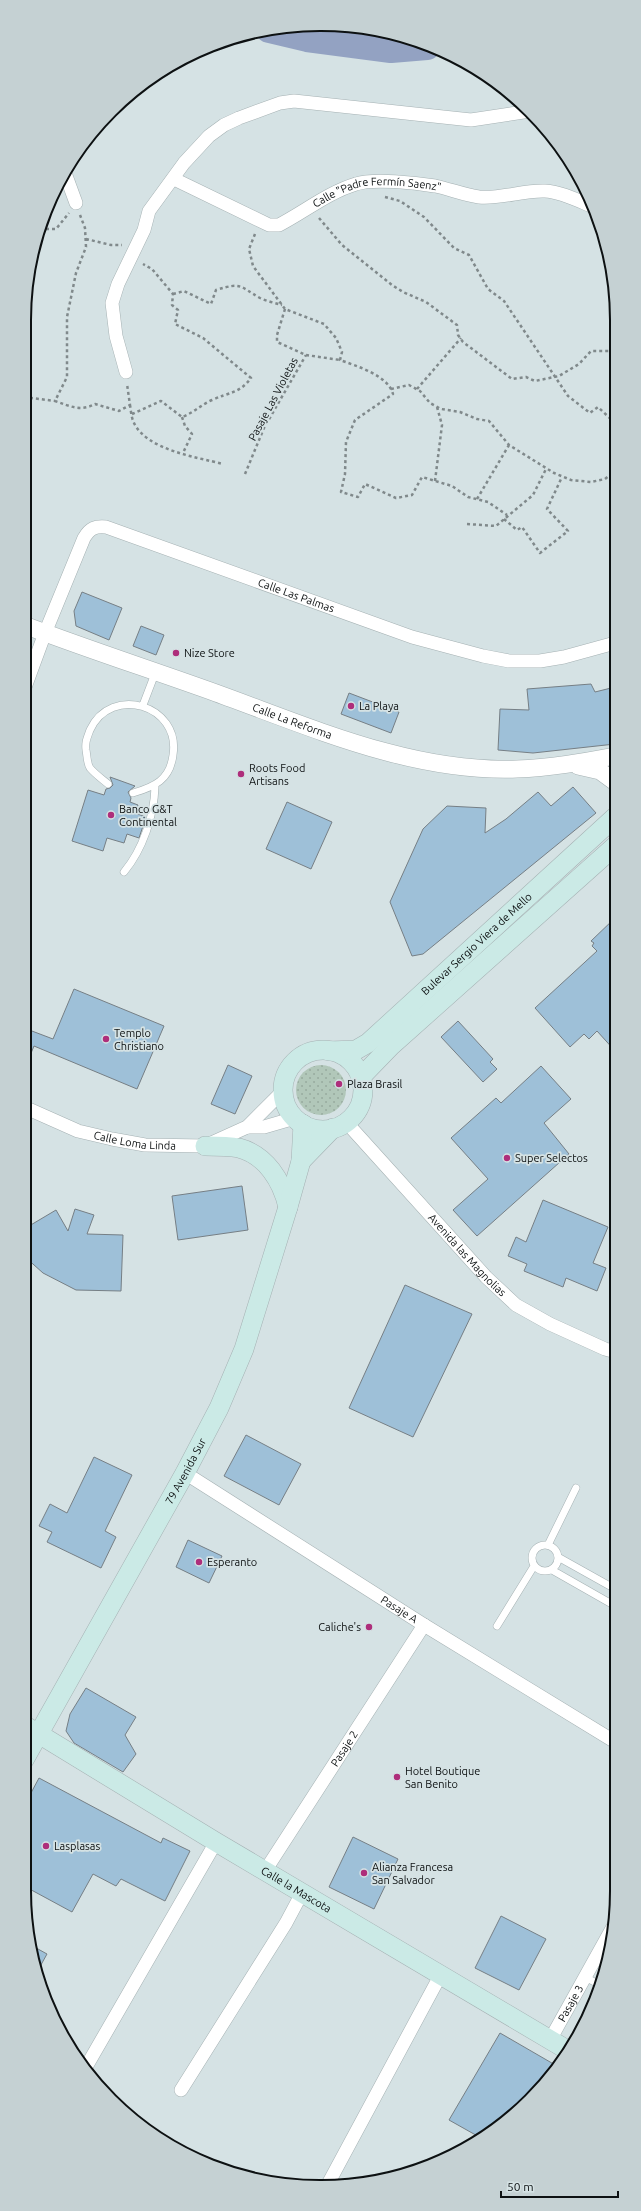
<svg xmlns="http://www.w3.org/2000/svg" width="641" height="2211" font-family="Ubuntu,sans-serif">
  <defs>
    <pattern id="green-dots" width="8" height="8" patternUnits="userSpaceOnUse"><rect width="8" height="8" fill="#b1c7b9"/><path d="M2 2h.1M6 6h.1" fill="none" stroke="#97aa9e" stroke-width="1.8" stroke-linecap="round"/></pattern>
  </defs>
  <rect width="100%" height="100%" fill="#d5e2e4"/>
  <path fill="url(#green-dots)" d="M296 1090a25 25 0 1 1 50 0a25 25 0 1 1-50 0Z"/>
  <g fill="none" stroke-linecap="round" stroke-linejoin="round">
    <path stroke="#93a2c2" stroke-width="28" d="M269,29L307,38L391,49L427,46"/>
  </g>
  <path fill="#9ec0d8" stroke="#767f85" d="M82,592L122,608L109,640L76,626L74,611Z
    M141,626L164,635L156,655L133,646Z
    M591,684L595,692L615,687V744L533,753L498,750L500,709L529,710L527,689Z
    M349,693L399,712L391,733L341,714Z
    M110,777L135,786L128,792L131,798L130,802L138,805L135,813L146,817L139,838L127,834L124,843L107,838L103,851L72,841L88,790L104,795L106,789L110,788L113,785Z
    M573,787L596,813L423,954L412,956L390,902L423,829L447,806L486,808L485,833L506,819L538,792L551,806Z
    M287,802L332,822L311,869L266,849Z
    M615,918L616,1052L597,1031L589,1039L584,1034L570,1047L535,1008L597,951L592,946L594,943L591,941Z
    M74,989L164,1026L137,1089L34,1046L24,1070V1028L53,1039Z
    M458,1021L493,1059L490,1062L497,1069L483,1082L441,1037Z
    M228,1065L252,1076L235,1114L211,1104Z
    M541,1066L571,1099L544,1123L569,1154L477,1236L453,1210L488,1179L451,1138L496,1098L501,1103Z
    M242,1186L248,1230L178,1240L172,1196Z
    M543,1200L608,1227L593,1263L606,1268L597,1291L566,1278L563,1287L524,1271L527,1264L508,1256L516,1237L526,1242Z
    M75,1209L94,1215L87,1234L123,1235L121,1291L76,1290L43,1273L24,1256V1229L56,1210L68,1231Z
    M405,1285L472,1314L413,1437L349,1408Z
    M246,1435L301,1464L279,1505L224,1476Z
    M94,1457L132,1475L105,1531L116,1537L101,1568L47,1542L52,1532L39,1526L50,1504L67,1513Z
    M188,1540L222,1556L209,1583L176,1567Z
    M86,1688L136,1717L125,1735L136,1754L123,1772L74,1743L66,1731L70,1714Z
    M39,1778L161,1843L163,1838L190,1851L165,1901L121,1879L116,1886L93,1874L72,1912L24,1886V1806Z
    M353,1837L398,1859L374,1909L329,1887Z
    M501,1916L546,1939L519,1990L475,1968Z
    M29,1944L47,1954L37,1972L30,1948Z
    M500,2033L557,2066L501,2126L481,2138L449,2120Z"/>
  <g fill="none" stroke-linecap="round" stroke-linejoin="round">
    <defs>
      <path id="service" d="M143,705L156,671
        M108,784C102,779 95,774 90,768C87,764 87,755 86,750C85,742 87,738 90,730C111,684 181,705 173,755C170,780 154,787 133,793
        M124,872C143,849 154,816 155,787
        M532 1558a13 13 0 1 1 26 0a13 13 0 1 1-26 0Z
        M548,1545L576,1488
        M558,1557L617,1590
        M552,1570L617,1607
        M497,1626L534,1566
        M585,1977L600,1985"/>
      <g id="minor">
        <path d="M65,173L76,203"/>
        <path id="s1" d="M174,179L269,225H279C304,212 329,192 356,184C373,178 417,183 435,186C450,189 464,195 479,197C502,199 523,190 545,191C561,192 577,200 591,206"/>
        <path d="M126,372L116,336L112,303L118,284L144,230L149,211L184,163L209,136L224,125L239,118L280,103L294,101L471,120L530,111"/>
        <path id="s2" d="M24,690L45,633L84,538C90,528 95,526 106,527L412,637L483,656L509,661H540L564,657L615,643"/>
        <path id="s3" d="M24,1107L78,1131L112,1139L145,1145L205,1146L247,1127L283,1091"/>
        <path id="s4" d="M346,1122L486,1277L516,1305L550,1324L605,1349L616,1352"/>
        <path d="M247,1127H264L295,1118"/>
        <path id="s5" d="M185,1473L424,1625L617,1743"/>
        <path id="s6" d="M265,1871L424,1625"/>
        <path id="s7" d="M550,2040L614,1925"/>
        <path d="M86,2067L216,1842"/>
        <path d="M181,2090L286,1923L302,1893"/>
        <path d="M328,2184L440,1976"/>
      </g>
      <g id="tertiary">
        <path id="s8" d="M24,625C87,649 152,670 216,693C313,728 413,773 517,769C550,768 583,762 615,756"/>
        <path d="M578,766L600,771L615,782"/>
      </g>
      <g id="secondary">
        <circle cx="323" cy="1090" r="40"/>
        <path id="s9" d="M329,1051L356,1050L368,1043L615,817"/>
        <path d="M360,1078L391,1046L615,846"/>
        <path d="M205,1146C216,1146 228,1146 239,1148C266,1155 282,1181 288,1207"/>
        <path d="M301,1161L333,1128"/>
        <path id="s10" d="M24,1725L216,1842L569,2051"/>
        <path id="s11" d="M24,1760L185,1473L219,1408L244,1349L288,1207L301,1161L303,1124"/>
      </g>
    </defs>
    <use href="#service" stroke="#a5b1b3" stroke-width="8"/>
    <use href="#minor" stroke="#a5b1b3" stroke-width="14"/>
    <use href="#tertiary" stroke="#a5b1b3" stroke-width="18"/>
    <use href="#secondary" stroke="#a5b1b3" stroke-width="20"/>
    <path stroke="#80898b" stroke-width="2.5" stroke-dasharray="3 3" stroke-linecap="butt" d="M385,197L400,201L424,217L454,248L469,255L488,289L504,301L568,396L590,413L598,407L615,423
      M80,215L85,228L86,247L76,273L67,317V377L55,401C70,406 80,412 95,404L119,411L130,405L127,384
      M319,218L342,245L392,285L403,292L426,302L457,325L458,335L463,342L512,379L526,377L535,381L559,376L579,364L591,351H615
      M40,229H56L69,213
      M255,234L249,249L253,266L285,309L324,324L336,338L342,352L340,360C356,366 388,375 393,394L355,420L346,442L345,474L341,492L358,497L365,484L396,498L412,495L422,477L452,486L468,497L488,502L507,515
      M86,239L111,245H122
      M173,294L184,291L211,304L216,290C242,282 239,286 260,298C266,301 275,303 282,305
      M285,309L277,335V342L306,355L340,360
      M391,389L409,385L420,391L430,403L441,409L460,412L477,419L489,421L509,445L554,473L571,480L591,482L605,479L615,471
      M417,389L461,338
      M24,397L55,401
      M130,405C131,410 131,417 134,423C147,450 196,457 223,464
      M132,414L161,401L182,417C193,413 201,405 212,400C229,392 239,394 251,378L203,338L175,324L178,310L172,305L173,294L152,269L143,264
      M182,417L185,426L192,434L183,453
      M245,474L264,428L306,355
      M435,481L442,425L437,407
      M477,499L509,445
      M504,519L517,530L522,527L540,553L568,531L547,509L562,477
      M467,524L496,526L533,495L546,469"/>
    <use href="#service" stroke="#fff" stroke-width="7"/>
    <use href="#minor" stroke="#fff" stroke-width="13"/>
    <use href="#tertiary" stroke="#fff" stroke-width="17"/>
    <use href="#secondary" stroke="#cbeae6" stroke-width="19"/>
  </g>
  <g fill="#ae2e7b" stroke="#d5e2e4" stroke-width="1.5">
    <circle cx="176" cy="653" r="4"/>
    <circle cx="351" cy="706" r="4"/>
    <circle cx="241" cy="774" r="4"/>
    <circle cx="111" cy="815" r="4"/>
    <circle cx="106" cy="1039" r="4"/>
    <circle cx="339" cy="1084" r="4"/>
    <circle cx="507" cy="1158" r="4"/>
    <circle cx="199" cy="1562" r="4"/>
    <circle cx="369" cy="1627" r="4"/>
    <circle cx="397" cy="1777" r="4"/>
    <circle cx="46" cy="1846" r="4"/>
    <circle cx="364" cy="1873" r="4"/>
  </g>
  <g text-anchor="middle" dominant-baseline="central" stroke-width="3.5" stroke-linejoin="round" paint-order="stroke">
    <g font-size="11" fill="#0d1112" stroke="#d5e2e4">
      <text stroke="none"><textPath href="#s1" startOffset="222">Calle "Padre Fermín Saenz"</textPath></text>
      <text transform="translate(273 399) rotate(-62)">Pasaje Las Violetas</text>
      <text stroke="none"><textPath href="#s2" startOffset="392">Calle Las Palmas</textPath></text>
      <text stroke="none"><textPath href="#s8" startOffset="285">Calle La Reforma</textPath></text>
      <text stroke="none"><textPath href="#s9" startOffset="188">Bulevar Sergio Viera de Mello</textPath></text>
      <text stroke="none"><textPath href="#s3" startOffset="117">Calle Loma Linda</textPath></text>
      <text stroke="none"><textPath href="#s4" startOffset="180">Avenida las Magnolias</textPath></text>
      <text stroke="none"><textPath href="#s11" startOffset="331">79 Avenida Sur</textPath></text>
      <text stroke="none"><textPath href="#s5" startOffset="254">Pasaje A</textPath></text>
      <text stroke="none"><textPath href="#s6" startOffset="146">Pasaje 2</textPath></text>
      <text stroke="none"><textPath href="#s10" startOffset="318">Calle la Mascota</textPath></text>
      <text stroke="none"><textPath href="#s7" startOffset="42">Pasaje 3</textPath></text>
    </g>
    <g font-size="11" fill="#0d1112" stroke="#d5e2e4" text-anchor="start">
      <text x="184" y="653">Nize Store</text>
      <text x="359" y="706">La Playa</text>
      <text x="249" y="768">Roots Food<tspan x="249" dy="13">Artisans</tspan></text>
      <text x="119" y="809">Banco G&amp;T<tspan x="119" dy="13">Continental</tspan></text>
      <text x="114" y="1033">Templo<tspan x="114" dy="13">Christiano</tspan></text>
      <text x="347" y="1084">Plaza Brasil</text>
      <text x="515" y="1158">Super Selectos</text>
      <text x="207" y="1562">Esperanto</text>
      <text x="361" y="1627" text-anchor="end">Caliche's</text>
      <text x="405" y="1771">Hotel Boutique<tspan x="405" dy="13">San Benito</tspan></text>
      <text x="54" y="1846">Lasplasas</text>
      <text x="372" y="1867">Alianza Francesa<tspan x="372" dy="13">San Salvador</tspan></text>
    </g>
  </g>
  <path d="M0 0H641V2211H0ZM320 31H321A289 289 0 0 1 610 320V1891A289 289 0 0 1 321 2180H320A289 289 0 0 1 31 1891V320A289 289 0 0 1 320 31Z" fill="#c5d1d3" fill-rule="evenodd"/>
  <path fill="none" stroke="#0d1112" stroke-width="2" d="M320 31H321A289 289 0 0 1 610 320V1891A289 289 0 0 1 321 2180H320A289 289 0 0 1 31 1891V320A289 289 0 0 1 320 31Z"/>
  <path d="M501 2191v6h117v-6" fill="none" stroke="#0d1112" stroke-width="2"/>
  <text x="507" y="2191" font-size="12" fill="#0d1112" stroke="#d5e2e4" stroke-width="3" paint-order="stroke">50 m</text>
</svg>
